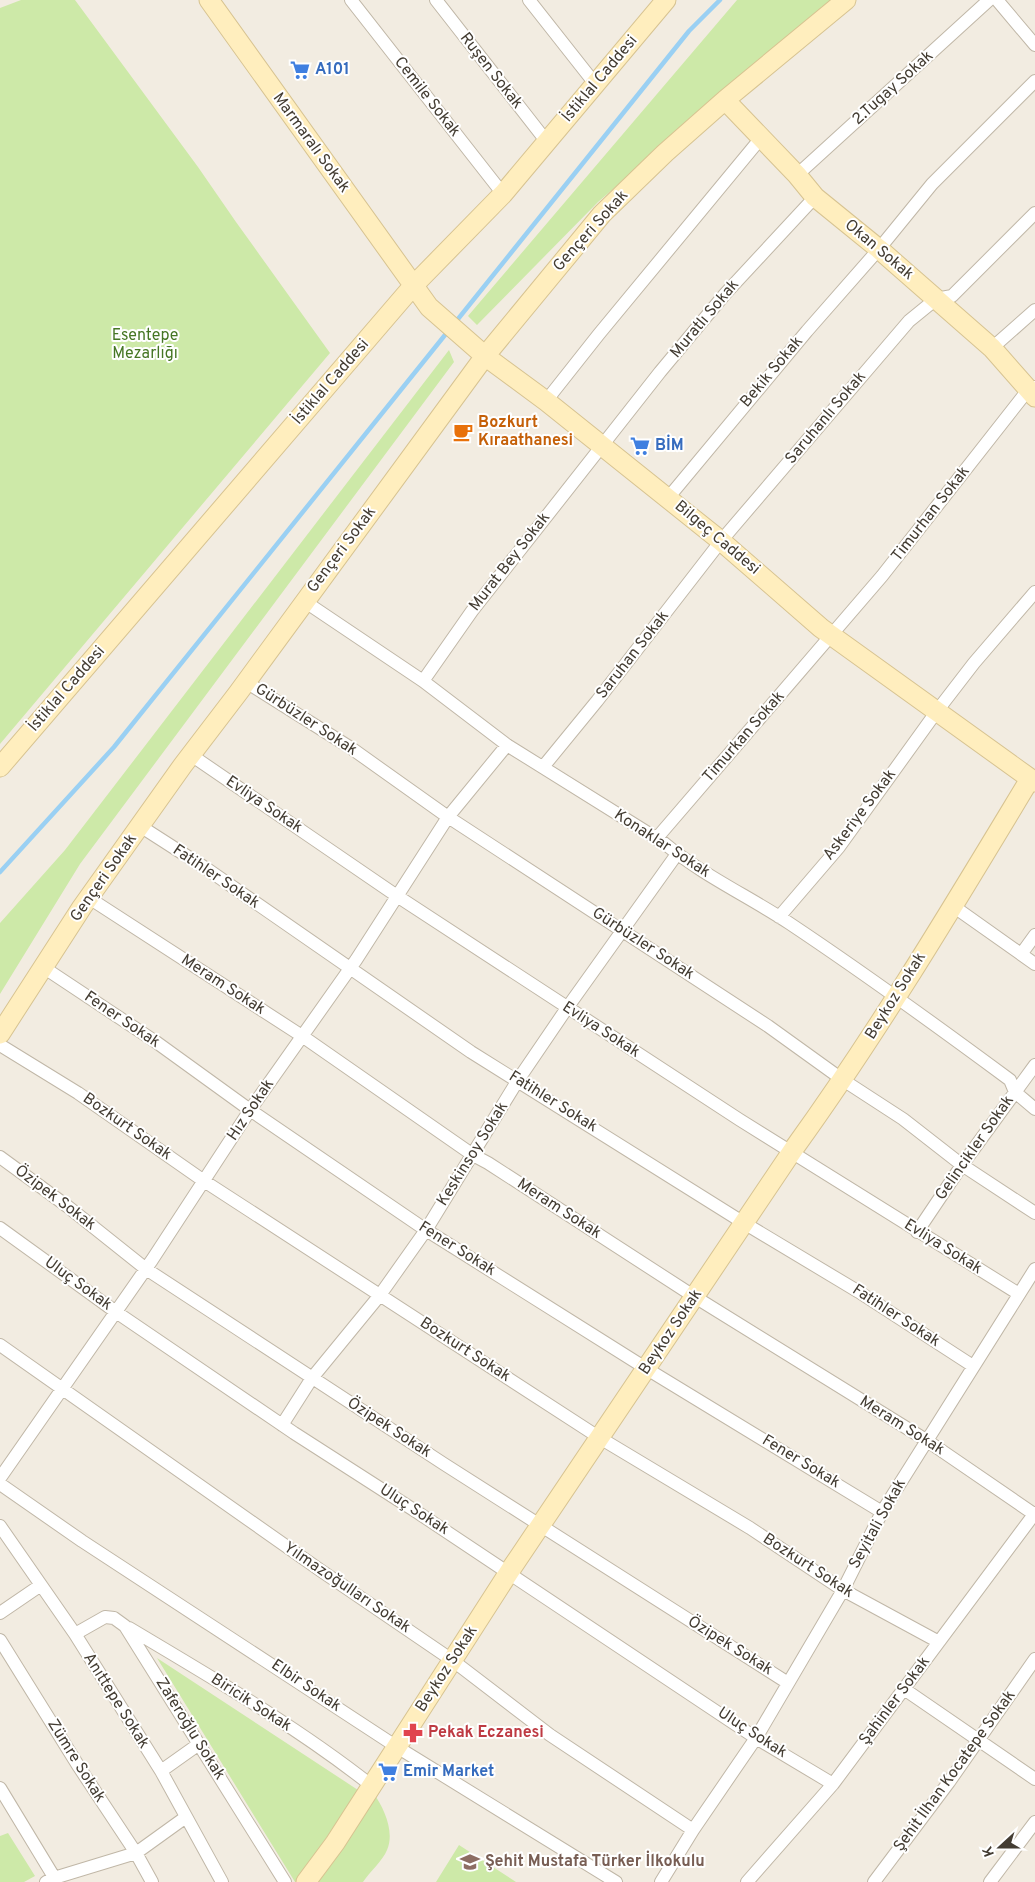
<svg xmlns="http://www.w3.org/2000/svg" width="1035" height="1882" font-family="Overpass,sans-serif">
  <rect width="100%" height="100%" fill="#f2ece1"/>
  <path fill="#cde9a8" d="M21,0H75L198,167L236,222L330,353L0,744V8Z
    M737,0H832L598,202L477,325L468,316Z
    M449,350L454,362L80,864L0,994V923L65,850Z
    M157,1658L358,1790L297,1882H295Z
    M374,1794C384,1808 395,1832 387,1850C383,1860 369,1873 363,1882H305Z
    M8,1833L35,1876L24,1882H0V1836Z
    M459,1845L516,1882H436Z"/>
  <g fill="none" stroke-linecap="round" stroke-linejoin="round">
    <path stroke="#9ad0f3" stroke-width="4.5" d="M454,324L689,31L720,0
      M0,872L114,747L449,330"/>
    <defs>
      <path id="street" d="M351,0L503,194
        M436,0L547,142
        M529,0L596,85
        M997,0L1035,45
        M797,175L989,0
        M992,348L1035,310
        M546,401L599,334L761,138
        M668,498L807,331L879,249L932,184L1035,81
        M304,601L423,681L507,745L664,843C702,875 748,896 789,923C864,973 937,1026 1010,1080L1015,1092L1035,1109
        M423,681L472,611L660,372L725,294L815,197
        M246,682L351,748L448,817L768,1026L843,1080L903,1119L962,1165L1035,1213
        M191,755L397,896L740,1120L1019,1294
        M543,767L597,701L721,541L909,321L936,299L952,296L1035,213
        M140,826L207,869L471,1052L744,1223L859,1292L973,1366
        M656,839L882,576L1028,390L1035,387
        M89,898L302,1036L473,1155L488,1163L695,1297L926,1440L1034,1514
        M953,906L1035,964
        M779,917L839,847L937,711L974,663L1035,592
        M1022,953L1035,935
        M43,967L156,1042L250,1110L426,1230L647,1369L882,1512
        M0,1045L78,1093L204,1181L600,1438L750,1528L843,1590L939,1642
        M0,1157L67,1206L146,1269L444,1464L788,1683
        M0,1228L116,1312L294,1433L417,1512L756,1738L833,1784
        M917,1232L962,1165L1035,1065
        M0,1345L320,1570L452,1660L550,1735L693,1830
        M282,1425L312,1378L380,1295L426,1230L518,1080L567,1008L677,854
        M0,1478L152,1260L250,1110L356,960L448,817L507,745
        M0,1484L82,1541L397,1747L616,1882
        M0,1526L75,1634L161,1771L222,1882
        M0,1613L41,1585
        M129,1628C211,1677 296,1726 372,1786
        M75,1634L105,1617L114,1618L125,1626L285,1882
        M0,1640L79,1767L136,1853L152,1882
        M904,1689L1035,1779
        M161,1771L199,1744
        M0,1788L57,1882
        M46,1882L54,1878L136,1853L186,1817
        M661,1882L693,1830L756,1738L843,1590L882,1512L1035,1269
        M747,1882L833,1784L1035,1513
        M874,1882L949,1782L1035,1659
        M990,1882L1035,1822"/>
      <path id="secondary" d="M209,0L429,307L485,356L546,401L721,541L821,628L1035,782
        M725,100L797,175L815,197L879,249L992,348L1035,397
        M0,767L413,286L503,194L666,0
        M0,1034L82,907L183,765L238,693L485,356L602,214L665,153L725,100L846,0
        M306,1882L335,1843L513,1566L795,1147C880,1029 955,903 1030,779"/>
    </defs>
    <use href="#street" stroke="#c0b7a7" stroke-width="14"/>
    <use href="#secondary" stroke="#d7c391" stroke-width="21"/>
    <use href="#street" stroke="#fff" stroke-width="12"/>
    <use href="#secondary" stroke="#ffeebe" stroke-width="19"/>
  </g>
  <defs>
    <symbol id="supermarket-bare" viewBox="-9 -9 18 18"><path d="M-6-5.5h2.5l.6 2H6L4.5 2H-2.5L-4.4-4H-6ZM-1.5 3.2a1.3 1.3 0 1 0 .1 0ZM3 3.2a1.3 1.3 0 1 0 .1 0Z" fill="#3f7fe0" stroke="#fff" stroke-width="2.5" paint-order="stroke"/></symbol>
    <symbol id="cafe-bare" viewBox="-9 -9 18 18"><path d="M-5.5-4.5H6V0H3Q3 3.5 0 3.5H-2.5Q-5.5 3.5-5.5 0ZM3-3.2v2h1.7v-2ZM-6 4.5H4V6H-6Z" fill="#e8710a" stroke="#fff" stroke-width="2.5" paint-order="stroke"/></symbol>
    <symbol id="pharmacy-bare" viewBox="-9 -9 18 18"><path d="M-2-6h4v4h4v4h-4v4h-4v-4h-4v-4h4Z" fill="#e0444e" stroke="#fff" stroke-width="2.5" paint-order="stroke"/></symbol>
    <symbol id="school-bare" viewBox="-9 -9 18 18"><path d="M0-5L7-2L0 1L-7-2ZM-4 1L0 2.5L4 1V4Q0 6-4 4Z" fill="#8d6e63" stroke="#fff" stroke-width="2.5" paint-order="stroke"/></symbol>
  </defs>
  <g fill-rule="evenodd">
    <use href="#supermarket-bare" x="286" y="56" width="28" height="28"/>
    <use href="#cafe-bare" x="449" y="418" width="28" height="28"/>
    <use href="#supermarket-bare" x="626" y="432" width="28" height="28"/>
    <use href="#pharmacy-bare" x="399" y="1719" width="28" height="28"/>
    <use href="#supermarket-bare" x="374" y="1758" width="28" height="28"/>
    <use href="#school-bare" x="456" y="1848" width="28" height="28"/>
  </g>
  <g text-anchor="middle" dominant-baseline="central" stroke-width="4" stroke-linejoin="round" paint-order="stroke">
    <g font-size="16" font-weight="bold" fill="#366cbe" stroke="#fff" text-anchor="start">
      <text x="315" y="70">A101</text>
      <text x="655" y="446">BİM</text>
      <text x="403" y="1772">Emir Market</text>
    </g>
    <g font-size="16" fill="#433c32" stroke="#fff">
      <text transform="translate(491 71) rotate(52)">Ruşen Sokak</text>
      <text transform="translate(600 79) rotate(-50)">İstiklal Caddesi</text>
      <text transform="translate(893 88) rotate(-42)">2.Tugay Sokak</text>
      <text transform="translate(427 97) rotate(52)">Cemile Sokak</text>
      <text transform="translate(311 143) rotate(54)">Marmaralı Sokak</text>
      <text transform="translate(591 231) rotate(-48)">Gençeri Sokak</text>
      <text transform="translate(879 250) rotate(40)">Okan Sokak</text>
      <text transform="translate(705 319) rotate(-50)">Muratlı Sokak</text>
      <text transform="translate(772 372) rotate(-50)">Bekik Sokak</text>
      <text transform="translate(331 382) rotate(-49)">İstiklal Caddesi</text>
      <text transform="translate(826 418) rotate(-50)">Saruhanlı Sokak</text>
      <text transform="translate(931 514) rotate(-52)">Timurhan Sokak</text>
      <text transform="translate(717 538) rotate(40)">Bilgeç Caddesi</text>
      <text transform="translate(342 550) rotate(-53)">Gençeri Sokak</text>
      <text transform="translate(510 562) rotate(-52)">Murat Bey Sokak</text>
      <text transform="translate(633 655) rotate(-52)">Saruhan Sokak</text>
      <text transform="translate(67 689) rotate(-49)">İstiklal Caddesi</text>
      <text transform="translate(306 720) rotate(33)">Gürbüzler Sokak</text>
      <text transform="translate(744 737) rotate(-49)">Timurkan Sokak</text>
      <text transform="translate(264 805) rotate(34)">Evliya Sokak</text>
      <text transform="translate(860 815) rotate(-53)">Askeriye Sokak</text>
      <text transform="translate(662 844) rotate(33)">Konaklar Sokak</text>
      <text transform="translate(216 877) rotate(34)">Fatihler Sokak</text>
      <text transform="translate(104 878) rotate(-55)">Gençeri Sokak</text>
      <text transform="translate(643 944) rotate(33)">Gürbüzler Sokak</text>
      <text transform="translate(223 985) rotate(33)">Meram Sokak</text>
      <text transform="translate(896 996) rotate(-58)">Beykoz Sokak</text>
      <text transform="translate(122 1020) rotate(34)">Fener Sokak</text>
      <text transform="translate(601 1030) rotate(33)">Evliya Sokak</text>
      <text transform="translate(553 1102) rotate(32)">Fatihler Sokak</text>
      <text transform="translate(251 1110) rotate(-56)">Hız Sokak</text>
      <text transform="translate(127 1127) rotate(35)">Bozkurt Sokak</text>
      <text transform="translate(975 1148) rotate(-55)">Gelincikler Sokak</text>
      <text transform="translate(473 1154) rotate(-58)">Keskinsoy Sokak</text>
      <text transform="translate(55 1198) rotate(37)">Özipek Sokak</text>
      <text transform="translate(559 1209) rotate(33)">Meram Sokak</text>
      <text transform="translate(943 1247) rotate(32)">Evliya Sokak</text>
      <text transform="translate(457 1249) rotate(32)">Fener Sokak</text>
      <text transform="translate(78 1284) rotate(36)">Uluç Sokak</text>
      <text transform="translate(896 1316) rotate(33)">Fatihler Sokak</text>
      <text transform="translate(671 1332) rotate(-56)">Beykoz Sokak</text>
      <text transform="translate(465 1350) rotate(33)">Bozkurt Sokak</text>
      <text transform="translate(902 1426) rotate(32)">Meram Sokak</text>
      <text transform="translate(389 1428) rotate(33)">Özipek Sokak</text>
      <text transform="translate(801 1462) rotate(31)">Fener Sokak</text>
      <text transform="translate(414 1510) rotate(33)">Uluç Sokak</text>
      <text transform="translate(878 1524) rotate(-61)">Seyitali Sokak</text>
      <text transform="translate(808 1566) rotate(33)">Bozkurt Sokak</text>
      <text transform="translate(347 1588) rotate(34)">Yılmazoğulları Sokak</text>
      <text transform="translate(730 1646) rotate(32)">Özipek Sokak</text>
      <text transform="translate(447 1669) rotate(-57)">Beykoz Sokak</text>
      <text transform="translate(306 1686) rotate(34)">Elbir Sokak</text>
      <text transform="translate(116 1701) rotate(58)">Anıttepe Sokak</text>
      <text transform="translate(895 1701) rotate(-53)">Şahinler Sokak</text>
      <text transform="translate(251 1703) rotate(33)">Biricik Sokak</text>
      <text transform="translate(190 1729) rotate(58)">Zaferoğlu Sokak</text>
      <text transform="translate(752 1733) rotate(33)">Uluç Sokak</text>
      <text transform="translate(76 1761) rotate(58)">Zümre Sokak</text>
      <text transform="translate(955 1771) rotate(-54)">Şehit İlhan Kocatepe Sokak</text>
    </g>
    <g font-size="16" fill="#457624" stroke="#fff">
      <text x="145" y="336">Esentepe<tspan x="145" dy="18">Mezarlığı</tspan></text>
    </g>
    <g font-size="16" font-weight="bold" fill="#c56008" stroke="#fff" text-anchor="start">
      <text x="478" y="423">Bozkurt<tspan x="478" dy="18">Kıraathanesi</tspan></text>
    </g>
    <g font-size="16" font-weight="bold" fill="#be3a42" stroke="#fff" text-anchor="start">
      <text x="428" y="1733">Pekak Eczanesi</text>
    </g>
    <g font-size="16" font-weight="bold" fill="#785e54" stroke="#fff" text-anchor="start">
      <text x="485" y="1862">Şehit Mustafa Türker İlkokulu</text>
    </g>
  </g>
  <g transform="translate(1000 1847) rotate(249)" stroke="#ffffff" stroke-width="4" paint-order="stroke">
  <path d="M0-4L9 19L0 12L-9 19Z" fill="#433c32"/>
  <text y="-8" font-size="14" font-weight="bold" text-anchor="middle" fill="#433c32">K</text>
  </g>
</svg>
